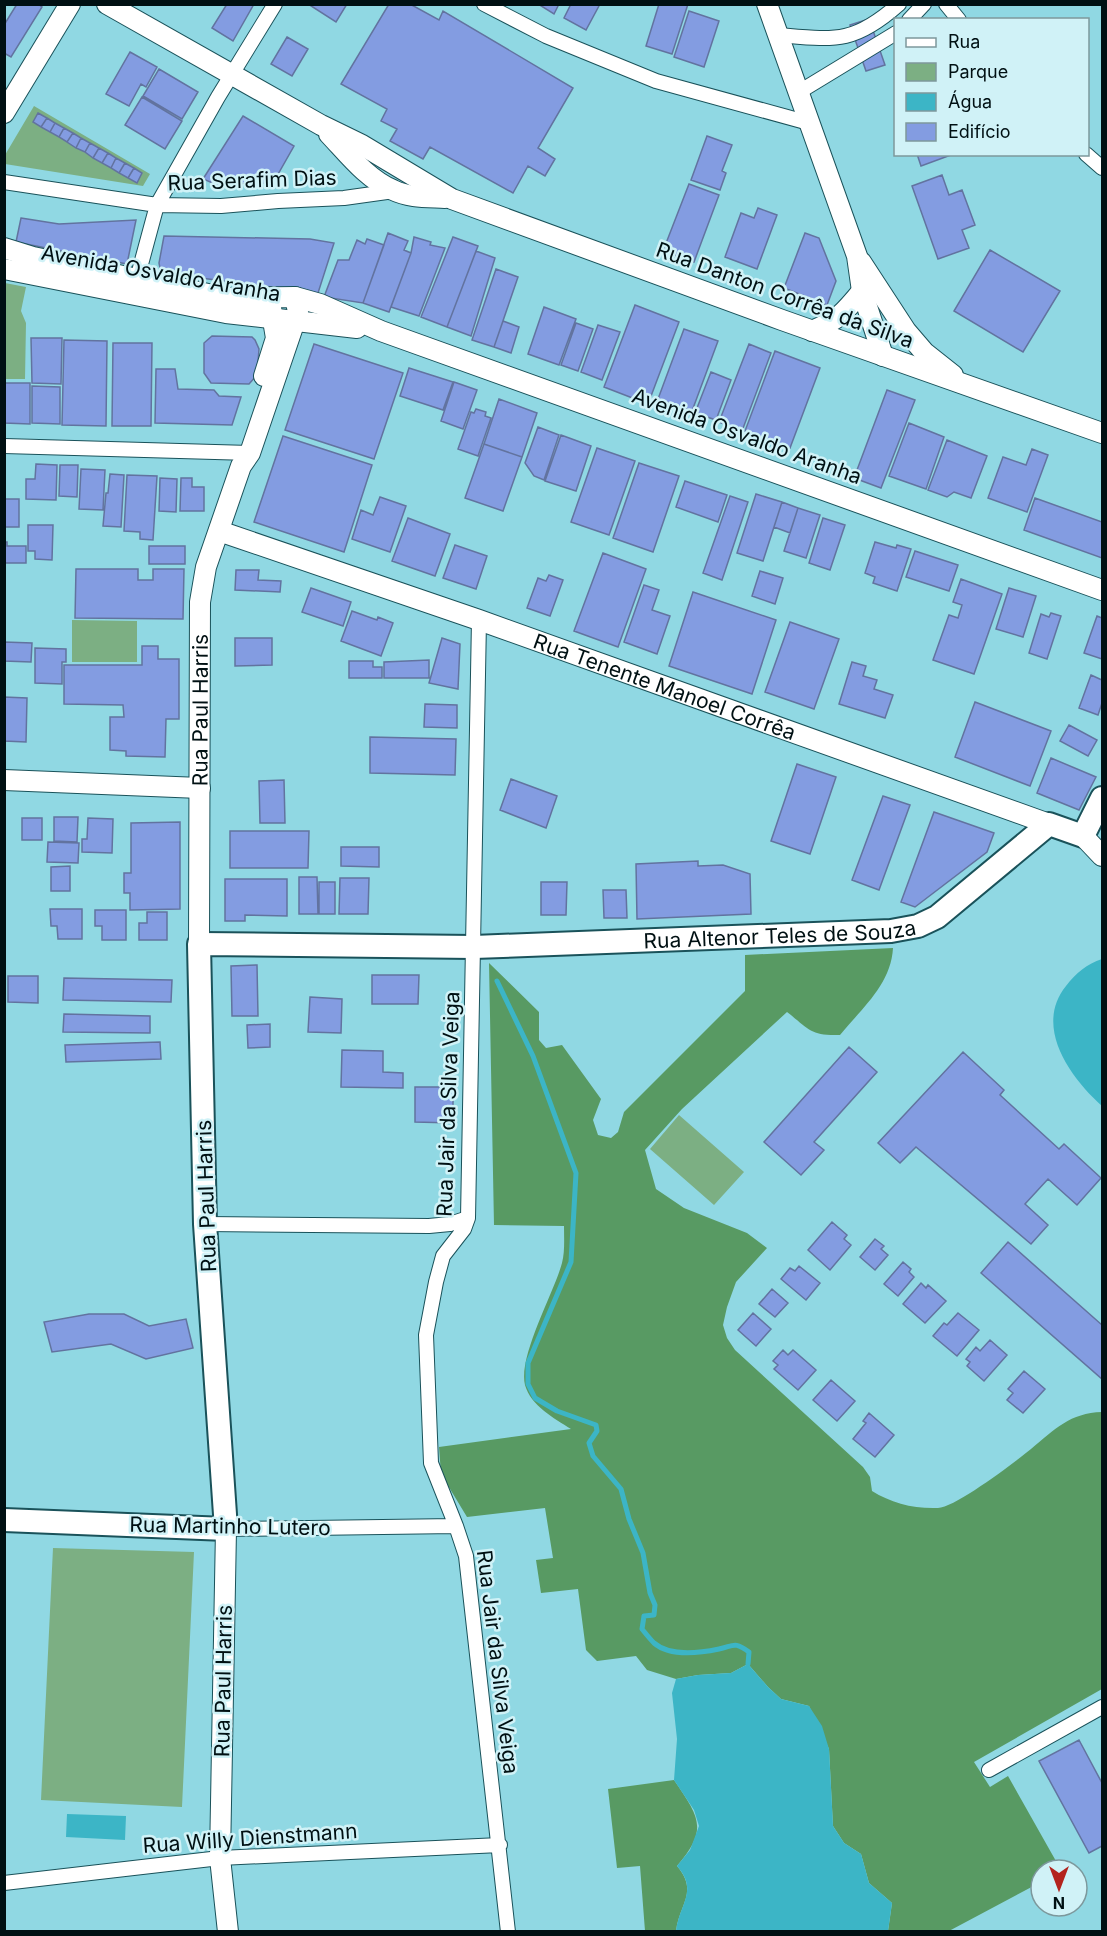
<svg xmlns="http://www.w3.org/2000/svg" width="1107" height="1936" font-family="Inter,sans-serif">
  <rect width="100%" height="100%" fill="#90d8e3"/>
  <path fill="#7caf83" d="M34,106L150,174L143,186L5,164V155Z
    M5,283L26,287L21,311L26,323L25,379H5Z
    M72,620L137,621V662H72Z
    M679,1115L744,1172L714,1205L650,1149Z
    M53,1548L194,1552L182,1807L41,1800Z"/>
  <path fill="#589a63" d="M893,948C891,985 861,1009 840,1035C810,1036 809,1029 787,1012L682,1109L645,1150L656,1189L684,1208L747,1233L767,1248L736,1282L727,1307L723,1325L727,1338L735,1350L863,1467L870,1477L872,1491C891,1503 914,1509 938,1508C956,1507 1015,1462 1031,1449C1055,1429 1070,1413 1102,1412V1689L974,1762L990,1787L1008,1776L1061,1870H1041V1882L949,1931H888L892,1903L869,1883L861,1854L844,1843L833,1826L829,1749L809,1706L781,1699L768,1687L748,1664L731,1673L698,1675L676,1679L647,1670L636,1656L597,1661L586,1650L578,1589L541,1593L536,1560L553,1558L545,1508L467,1517L441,1474L439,1447L571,1429C554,1418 531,1406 525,1385C518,1356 554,1293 562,1263C565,1252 564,1238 564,1226L494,1225L489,963L539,1012V1040L546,1048L562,1045L601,1099L593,1120L598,1135L611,1138L618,1132L624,1112L745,991V955Z
    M674,1780C699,1817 709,1829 677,1866C699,1892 679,1904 676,1931H645L640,1866L617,1868L608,1789Z"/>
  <path fill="#3cb5c6" d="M1102,959V1106C1071,1078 1033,1027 1066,986C1076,973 1087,964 1102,959Z
    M748,1664L768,1687L781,1699L809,1706L822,1726L829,1749L833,1826L844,1843L861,1854L869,1883L892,1903L888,1931H676C679,1904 699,1891 677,1866L690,1850L699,1826L694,1810L674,1780L677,1739L672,1693L676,1679L698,1675L731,1673Z
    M67,1814L126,1816L125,1840L66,1837Z"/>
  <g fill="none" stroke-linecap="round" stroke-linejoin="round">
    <path stroke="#3cb5c6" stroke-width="5" d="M497,981L533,1056L576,1173L571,1262L528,1363V1384L535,1398L557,1411L596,1425L597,1431L589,1443L593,1456L621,1489L629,1519L643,1553L650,1593L655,1605L654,1615L644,1616L642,1629C646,1634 650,1639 654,1643C670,1657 700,1653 719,1649C734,1646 734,1641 749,1652L748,1664"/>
  </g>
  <path fill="#839ce1" stroke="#62739f" stroke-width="1.5" d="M17,4H38L42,7L11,57L4,53V25Z
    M227,4H254L233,41L212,28Z
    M308,4H347L336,22Z
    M389,4H410L439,20L443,11L573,88L538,148L555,159L545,176L528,166L513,193L430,147L423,159L390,141L397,129L381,121L387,109L341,84Z
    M538,4H559L554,14Z
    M571,4H600L586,30L564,18Z
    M659,4H688L672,54L646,46Z
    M689,11L719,21L704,67L674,57Z
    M869,19L885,65L866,71L850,25Z
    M287,37L308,49L292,76L271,64Z
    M130,52L157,67L146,87L141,84L129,106L106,94Z
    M159,69L198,92L182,119L143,96Z
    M142,97L182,121L165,149L125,125Z
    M38,113L47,118L41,127L33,122Z
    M243,116L294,146L273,183L215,184L203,179Z
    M47,118L55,123L50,132L41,127Z
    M55,123L64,128L59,137L50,132Z
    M64,128L73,133L67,142L59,137Z
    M73,133L81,138L76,148L67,142Z
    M707,136L732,145L722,171L726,173L720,190L691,180Z
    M81,138L90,143L85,152L76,148Z
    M90,143L99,148L93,158L85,152Z
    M99,148L108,153L102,163L93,158Z
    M108,153L116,158L111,168L102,163Z
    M917,154H951V155L921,166Z
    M116,158L125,163L119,173L111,168Z
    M125,163L134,168L128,178L119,173Z
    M134,168L142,173L137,183L128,178Z
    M942,175L949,195L962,190L975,225L962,230L969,248L938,259L912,186Z
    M689,184L719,195L694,262L663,251Z
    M758,208L777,215L757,269L725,257L741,213L754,218Z
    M21,218L59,224L136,220L127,264L16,242Z
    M388,233L408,241L404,250L411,253L389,312L363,303Z
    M805,233L819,238L836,281L827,305L784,288Z
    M164,236L310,239L334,243L318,293L161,273L159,263Z
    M414,237L431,242L430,245L445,248L419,316L391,307L411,253Z
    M453,237L478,246L447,327L421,317Z
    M367,239L384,245L363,303L324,297L338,260H349L357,240L365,244Z
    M990,250L1060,291L1023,352L954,311Z
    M476,251L495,258L471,336L447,327Z
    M496,269L518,277L494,347L472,340Z
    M635,305L679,322L648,404L604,387Z
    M544,307L576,319L559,365L528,354Z
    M503,321L519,327L511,353L494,347Z
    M576,323L593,329L578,371L561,365Z
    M598,325L620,332L602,380L581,372Z
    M684,329L718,341L692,411L658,399Z
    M212,336L252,337L255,340L259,349L257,375L249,384L211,383L204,373V343Z
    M31,338H62L61,384L32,383Z
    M64,340L107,341L106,426L62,425Z
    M113,343H152L151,426H112Z
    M314,344L403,373L374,459L285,430Z
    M749,344L771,353L742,431L719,422Z
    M775,351L820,368L790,448L745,431Z
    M409,368L453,382L443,410L400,396Z
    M156,369H175L178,389L214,390L219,396L241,397L232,425L155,423Z
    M711,372L731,380L716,420L695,413Z
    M454,382L477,390L463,429L441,421Z
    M4,383H30V424L4,423Z
    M32,386L60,387V424L32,423Z
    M887,390L915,400L881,488L854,478Z
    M499,399L537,413L522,457L484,444Z
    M476,409L486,412L485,416L491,418L478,456L458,449L471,412L474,413Z
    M909,423L944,437L926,489L889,476Z
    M538,427L559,435L544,480L534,476L525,463Z
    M561,435L591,446L576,491L545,481Z
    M283,436L372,465L344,552L254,522Z
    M947,440L987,456L971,498L954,492L947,497L928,490Z
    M484,444L522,457L503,511L465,498Z
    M597,448L635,461L609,535L571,522Z
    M1032,449L1048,455L1027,512L988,498L1003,457L1026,465Z
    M639,463L679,476L653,552L613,538Z
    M36,464L57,465L56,500L26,499V479H35Z
    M60,465H78L77,497L59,496Z
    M81,469L105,470L103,510L79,509Z
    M110,474L124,475L121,527L103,526L106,493H108Z
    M127,475L157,476L153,540L140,539V532L124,531Z
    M160,478L177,479L176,512L159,511Z
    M181,478H192V487H204V511H180Z
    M685,481L727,495L718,522L676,507Z
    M756,494L782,502L763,561L737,553Z
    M730,496L748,502L722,580L703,573Z
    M380,497L406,506L390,552L352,539L361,510L373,515Z
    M1035,498L1102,522V558L1024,530Z
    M4,499H19V527H4Z
    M782,502L798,508L790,533L774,527Z
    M798,508L820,515L806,558L784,551Z
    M408,518L450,534L435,576L392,561Z
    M823,518L845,525L830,570L809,563Z
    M28,525H53L52,560L35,559V551H28Z
    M4,542H7V546H26V563H4Z
    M875,542L896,548L897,545L911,549L897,591L873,583L875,577L865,573Z
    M455,545L487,556L476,589L443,578Z
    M149,546H185V564H149Z
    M915,551L958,565L949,591L906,577Z
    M603,553L646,569L618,647L574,631Z
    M76,569H138V580H153V569H184L183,619L75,618Z
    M236,570H259L258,580L281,581L280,592L235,590Z
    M760,571L783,578L775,604L752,596Z
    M549,575L563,580L550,616L527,608L538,578L546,581Z
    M961,579L1002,594L974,674L933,660L949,615L958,618L962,605L953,602Z
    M644,585L659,590L652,610L670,616L657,654L624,642Z
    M311,588L351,602L343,626L302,612Z
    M1009,588L1036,596L1023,637L996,629Z
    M693,592L776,620L752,694L669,666Z
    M352,611L377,620L378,617L393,623L381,656L341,641Z
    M1051,613L1061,616L1047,659L1029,653L1041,614L1049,617Z
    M1097,616L1102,618V659L1084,653Z
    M790,622L839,639L814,709L765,692Z
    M235,638H272V665L235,666Z
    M442,638L460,644L458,689L429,683Z
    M4,642L32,643L31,662L4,661Z
    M142,646H158V659H179V719H166L165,757L126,756V751L110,750V717H124L123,705L64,704V665H142Z
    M35,648L66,649V662H62V684L35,683Z
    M429,660V678H384V662Z
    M349,661H373V667H382V678H349Z
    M852,662L866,666L863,676L877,680L874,689L893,695L885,718L839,704Z
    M1091,675L1102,680V703L1098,715L1079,708Z
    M4,697L27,698L26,742L4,741Z
    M975,702L1051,731L1030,786L955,757Z
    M425,704L457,705V728L424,727Z
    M1069,725L1097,740L1088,756L1060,741Z
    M370,737L456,739L455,775L370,773Z
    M1051,758L1096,777L1079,810L1037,793Z
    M797,764L836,777L810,854L771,841Z
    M511,779L557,796L546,828L500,810Z
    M284,780L285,823H260L259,781Z
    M883,796L910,805L879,890L852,880Z
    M934,812L994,833L987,852L915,907L901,902Z
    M54,817H78L77,842L54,841Z
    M22,818H42V840H22Z
    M88,818L113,819L112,853L82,852V839H87Z
    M180,822V909L130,910V893H124V873H131V823Z
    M230,831H309L308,868H230Z
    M48,842L79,843L78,863L47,862Z
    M341,847H379V867L341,866Z
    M698,861V866L723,865L750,874L751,914L637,919L636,864Z
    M70,866V891H51V867Z
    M299,877H317L318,914H299Z
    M340,878H369L368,914H339Z
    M225,879H287V916L245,915V921H225Z
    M319,882H335V914H319Z
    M541,882H567L566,915H541Z
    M603,890H626L627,918H604Z
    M50,909H82V939H58L57,926H51Z
    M95,910H126V940H102V926H95Z
    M147,912H167V940H139V923H147Z
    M257,965L258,1016H232L231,966Z
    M372,975H419L418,1004H372Z
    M8,976H38V1003L8,1002Z
    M64,978L172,980L171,1002L63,1000Z
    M310,997L342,999L341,1033L308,1032Z
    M64,1014L150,1016V1033L63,1032Z
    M270,1024V1047L248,1048L247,1025Z
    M160,1042L161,1059L66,1062L65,1045Z
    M849,1047L877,1072L814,1142L824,1150L801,1175L764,1142Z
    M342,1050L383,1051V1072L403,1073V1088L341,1087Z
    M963,1052L1004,1090L1000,1095L1059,1149L1064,1144L1101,1178L1077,1205L1048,1179L1025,1204L1048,1225L1031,1244L916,1147L900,1163L878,1143Z
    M415,1087H445V1092H453V1123L415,1122Z
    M832,1222L847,1235L844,1239L851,1245L830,1270L808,1250Z
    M875,1239L884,1246L881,1249L888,1255L875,1270L860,1257Z
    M1008,1242L1102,1325V1379L981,1273Z
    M903,1262L911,1269L909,1272L914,1277L898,1296L884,1284Z
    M799,1266L820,1283L806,1300L781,1279L790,1268L795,1271Z
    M921,1283L926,1288L928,1285L946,1301L925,1323L903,1304Z
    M772,1289L788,1303L775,1317L759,1304Z
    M753,1313L771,1329L756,1346L738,1330Z
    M958,1313L979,1330L957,1356L933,1336L944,1323L947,1325Z
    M89,1314H124L149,1326L186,1319L193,1348L146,1359L111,1344L52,1352L44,1322Z
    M990,1340L1007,1355L984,1381L967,1366L970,1362L966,1359L976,1347L980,1351Z
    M783,1350L788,1355L793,1350L816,1370L798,1390L774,1369L778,1365L773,1361Z
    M1024,1371L1045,1389L1023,1413L1007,1400L1013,1393L1008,1389Z
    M831,1380L855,1401L837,1421L813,1400Z
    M869,1413L894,1435L875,1457L853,1439L866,1423L863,1421Z
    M1079,1740L1102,1783V1846L1089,1853L1039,1761Z"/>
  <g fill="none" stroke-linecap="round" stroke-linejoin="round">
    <defs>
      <path id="street" d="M484,4L546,36L656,81L809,123
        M946,4L959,20
        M909,20L924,4
        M779,35C835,40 854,44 899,4
        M799,92L896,33
        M1086,154L1102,168
        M4,182L157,205L221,206L278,201L344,198L394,191
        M137,279L157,205L218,97L275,4
        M4,446L250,453
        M479,620L468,1218L464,1229L443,1256L436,1282L426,1335L431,1463L456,1526L466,1556L508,1932
        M205,1224L429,1226L450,1224L468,1218
        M226,1529L456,1526
        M989,1770L1102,1707
        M4,1883L220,1858L500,1845"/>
      <g id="secondary">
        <path d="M107,4L321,125L362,145L452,199L782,320L1102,433"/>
        <path d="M767,4L857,256L862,291L883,356"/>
        <path d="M4,113L70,4"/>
        <path d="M329,134C348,154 367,179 393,190C409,198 428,197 445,198"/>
        <path d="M4,248L33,257L227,298L295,297L320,304L381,331L1102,590"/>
        <path d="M861,262L906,331L924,352L953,375"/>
        <path d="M4,269L226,313L357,328"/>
        <path d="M812,331C838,320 844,313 862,291"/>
        <path d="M264,376L276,338L271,308"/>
        <path id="s1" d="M219,531L479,620L1049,824"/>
        <path d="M4,780L200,788"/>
        <path d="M1083,836L1102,856"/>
        <path id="s2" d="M199,944L200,602L206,567L241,466L250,453L298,312L295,297"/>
        <path d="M226,1529L220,1858L228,1932"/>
      </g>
      <g id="primary">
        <path id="s3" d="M4,1520L226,1529L205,1224L199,944L474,947L891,931L918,926L937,917L1049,824L1083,836L1102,798"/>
      </g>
    </defs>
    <use href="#street" stroke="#1a525a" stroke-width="16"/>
    <use href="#secondary" stroke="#1a525a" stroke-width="22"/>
    <use href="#primary" stroke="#1a525a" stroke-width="26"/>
    <use href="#street" stroke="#fff" stroke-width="14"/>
    <use href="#secondary" stroke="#fff" stroke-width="20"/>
    <use href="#primary" stroke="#fff" stroke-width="22"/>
  </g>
  <g text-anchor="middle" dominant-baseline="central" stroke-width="5" stroke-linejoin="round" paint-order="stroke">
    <g font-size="21" fill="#001013" stroke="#d0f2f7">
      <text transform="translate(252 180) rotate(-2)">Rua Serafim Dias</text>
      <text transform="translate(161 273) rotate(10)">Avenida Osvaldo Aranha</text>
      <text transform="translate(785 295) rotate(20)">Rua Danton Corrêa da Silva</text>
      <text transform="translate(747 436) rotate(20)">Avenida Osvaldo Aranha</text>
      <text stroke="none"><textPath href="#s1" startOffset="472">Rua Tenente Manoel Corrêa</textPath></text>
      <text stroke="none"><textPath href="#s2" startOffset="234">Rua Paul Harris</textPath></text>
      <text stroke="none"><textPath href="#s3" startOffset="1389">Rua Altenor Teles de Souza</textPath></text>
      <text transform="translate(448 1104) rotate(-88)">Rua Jair da Silva Veiga</text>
      <text transform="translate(206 1196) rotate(-92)">Rua Paul Harris</text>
      <text transform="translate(230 1526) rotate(1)">Rua Martinho Lutero</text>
      <text transform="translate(498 1662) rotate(83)">Rua Jair da Silva Veiga</text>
      <text transform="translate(223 1681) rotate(-89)">Rua Paul Harris</text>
      <text transform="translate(250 1838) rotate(-4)">Rua Willy Dienstmann</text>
    </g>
  </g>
  <rect width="1107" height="1936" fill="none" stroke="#001013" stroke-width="12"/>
  <rect x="894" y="18" width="195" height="138" fill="#d0f2f7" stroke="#7d989c" stroke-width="1.5"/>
  <rect x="906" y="38" width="30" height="9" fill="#ffffff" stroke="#7d989c" stroke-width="1.5"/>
  <text x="948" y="48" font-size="18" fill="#001013">Rua</text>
  <rect x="906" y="63" width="30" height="18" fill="#7caf83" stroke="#7d989c" stroke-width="1.5"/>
  <text x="948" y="78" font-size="18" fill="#001013">Parque</text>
  <rect x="906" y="93" width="30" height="18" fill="#3cb5c6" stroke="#7d989c" stroke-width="1.5"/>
  <text x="948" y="108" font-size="18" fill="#001013">Água</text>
  <rect x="906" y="123" width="30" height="18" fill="#839ce1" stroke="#7d989c" stroke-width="1.5"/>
  <text x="948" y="138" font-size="18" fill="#001013">Edifício</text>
  <g transform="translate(1059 1888) rotate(180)"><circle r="28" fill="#d0f2f7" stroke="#7d989c" stroke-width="1.5"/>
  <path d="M0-4.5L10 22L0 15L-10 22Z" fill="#b3231d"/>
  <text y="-9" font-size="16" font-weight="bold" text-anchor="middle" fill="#001013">N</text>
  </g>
</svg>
